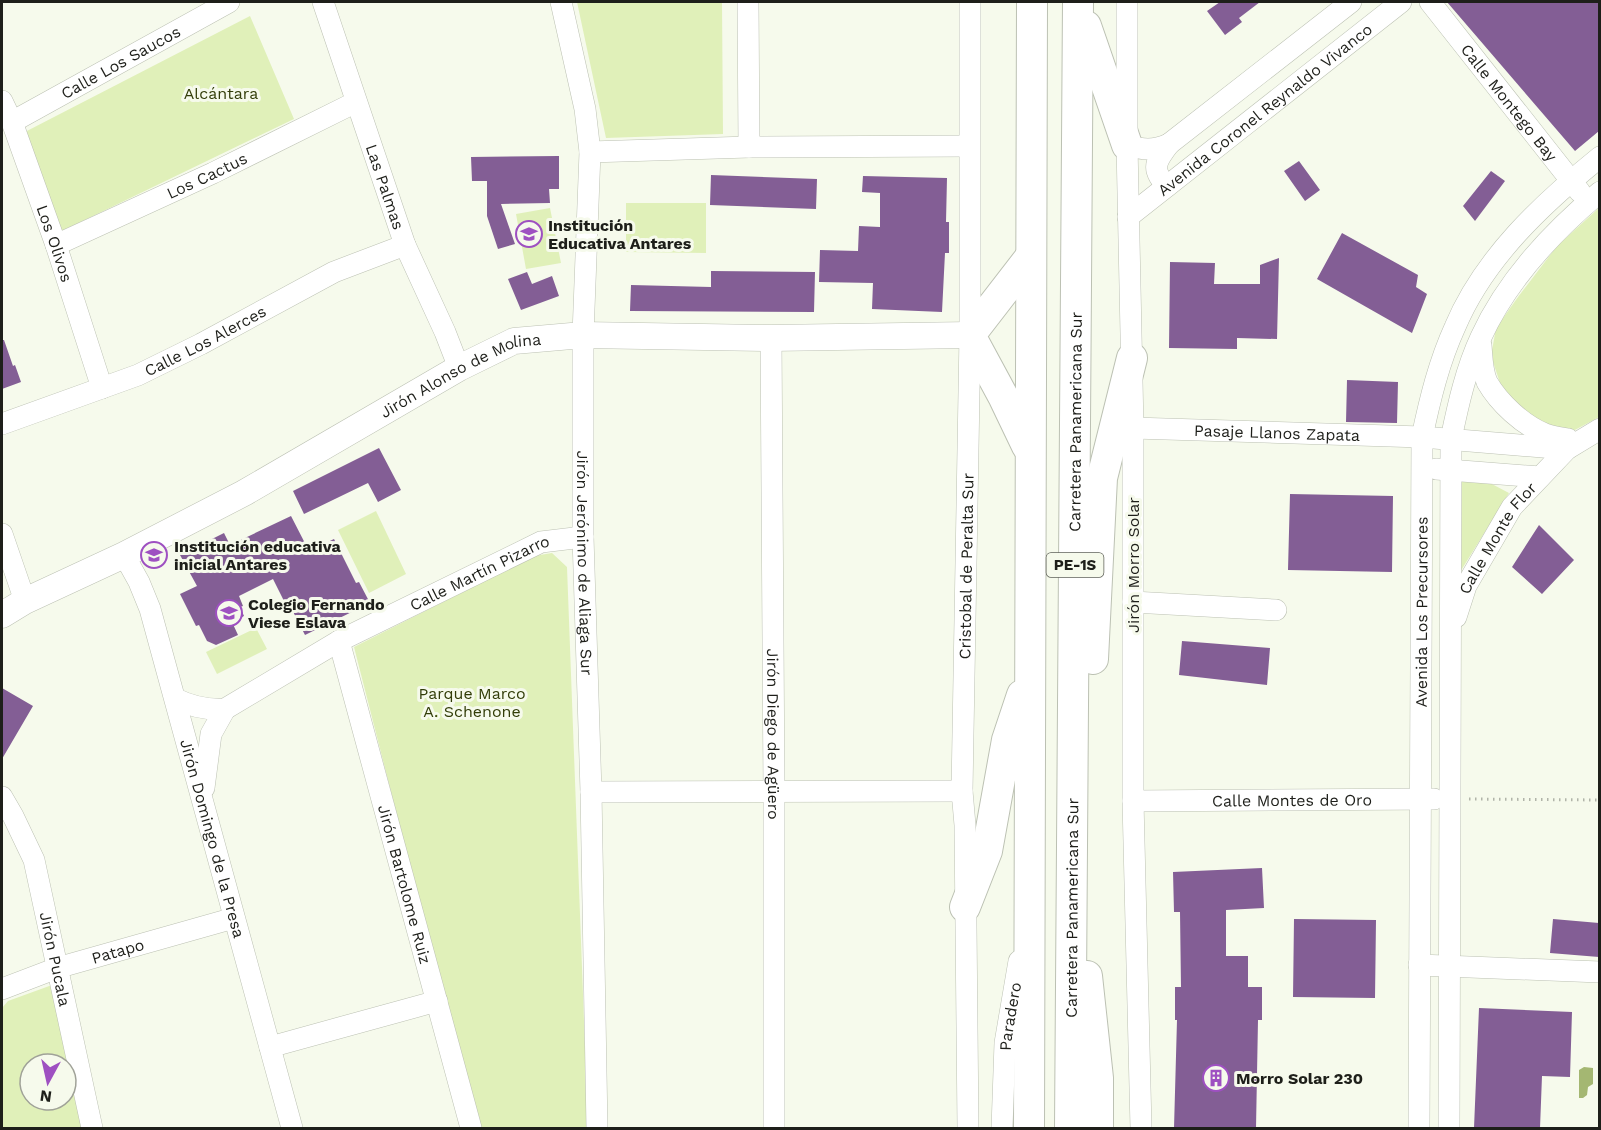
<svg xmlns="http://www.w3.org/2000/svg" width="1601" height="1130" font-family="'Work Sans',sans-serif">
  <rect width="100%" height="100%" fill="#f6faec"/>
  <path fill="#e0f0b9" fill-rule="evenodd" d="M577,2H722L723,134L606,138Z
    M250,16L294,119L62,231L23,133Z
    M626,203H706V253L626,252Z
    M550,208L561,263L526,269L516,214Z
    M1599,208V417L1573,431L1553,429L1529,415L1502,389L1491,356L1496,328L1518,297L1557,246Z
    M1458,479L1488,482L1509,493L1452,585Z
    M376,511L406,574L369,593L338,530Z
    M552,553L567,567L588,1128H477L354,647L534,556Z
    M256,628L267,649L217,674L206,652Z
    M52,985L83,1128H2V1008L8,1001ZM30,1064H66V1100H30Z"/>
  <path fill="#a4b772" d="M1584,1067L1593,1068V1084L1588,1087L1587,1095L1583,1098H1579V1070Z"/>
  <path fill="#835e95" d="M1220,2H1260L1239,18L1242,22L1225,35L1207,11Z
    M1447,2H1599V131L1575,151Z
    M559,156V189H549L550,203L501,204L515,244L498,249L487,216V181H472L471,157Z
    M1299,161L1320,190L1305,201L1284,171Z
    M1491,171L1505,181L1475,221L1463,206Z
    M711,175L817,179L816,209L710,205Z
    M863,176L947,178L946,222H949V253H945L942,312L872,309L873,283L819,282L820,250L858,251L859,226L880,227V193L862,192Z
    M1342,233L1418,275L1416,287L1427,294L1412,333L1317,279Z
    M1279,258L1277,339L1237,338V349L1169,348L1170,262L1215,263L1214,284H1260V265Z
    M711,271L815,272L814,312L630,311L631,285L711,287Z
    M527,272L532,284L552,276L559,296L521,310L508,279Z
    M2,340H4L13,366L15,365L21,382L2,389Z
    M1347,380L1398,382L1397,423L1346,422Z
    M379,448L401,490L378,502L368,483L304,514L293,491Z
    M1290,494L1393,496L1392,572L1288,570Z
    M291,516L309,551L334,539L356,583L359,582L370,603L305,635L287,600L284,601L273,579L239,596L243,606L240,607L244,616L232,622L238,635L216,645L207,641L199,625L196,626L180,594L197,586L180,555L224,533L230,545Z
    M1539,525L1574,560L1542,594L1512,567Z
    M1182,641L1270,648L1267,685L1179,675Z
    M2,688L33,706L2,759Z
    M1262,868L1264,908L1226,910V956H1248V987H1262V1020H1258L1256,1128H1174L1177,1020H1175V987H1181L1180,912H1174L1173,872Z
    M1294,919L1376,920L1375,998L1293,997Z
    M1553,919L1599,923V957L1550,953Z
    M1479,1008L1572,1012L1570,1077L1542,1076L1540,1128H1474Z"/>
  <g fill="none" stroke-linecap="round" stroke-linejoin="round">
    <defs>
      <g id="minor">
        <path id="s1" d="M323,2L405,245L445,332L459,368"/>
        <path id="s2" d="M561,2L585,109L590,152L583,335V537L591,792L597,1128"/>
        <path d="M748,2L749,147"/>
        <path d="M1127,2V145L1133,428V801L1141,1128"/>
        <path id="s3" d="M1430,2L1580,192"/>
        <path id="s4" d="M2,101L12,122L56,245L102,388"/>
        <path id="s5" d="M12,122L229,2"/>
        <path d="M1127,145C1143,150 1153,151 1169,144L1351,2"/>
        <path d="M590,152L749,147L969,146"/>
        <path d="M1167,186C1150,169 1156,161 1169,144"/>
        <path id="s6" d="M1128,217L1401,2"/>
        <path id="s7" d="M56,245L213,173L356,102"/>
        <path id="s8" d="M771,338L774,791V1128"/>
        <path d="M1481,345C1482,357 1482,371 1487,382C1499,403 1523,425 1545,434C1552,437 1561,438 1568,439"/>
        <path id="s9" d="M2,424L138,375L201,344L334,272L405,245"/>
        <path id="s10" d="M1133,428L1422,437L1567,449"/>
        <path d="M1436,469L1540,477"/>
        <path d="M2,534L25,601"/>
        <path id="s11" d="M124,555L139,582L150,609L292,1128"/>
        <path d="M1133,602L1276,610"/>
        <path id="s12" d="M1456,617L1466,586L1512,507L1567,449L1600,429"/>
        <path id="s13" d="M339,641L471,1128"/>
        <path id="s14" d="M176,699C192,707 206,710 225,709L339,641L541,542L583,537"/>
        <path d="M204,788L211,734L225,709"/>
        <path d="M591,792L962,791"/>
        <path id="s15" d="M2,797L13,816L34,860L92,1128"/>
        <path id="s16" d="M1133,801L1434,799"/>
        <path d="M1419,965L1600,972"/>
        <path id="s17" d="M2,989L57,968L234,918"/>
        <path d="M270,1047L437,1001"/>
        <path id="s18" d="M968,1128L965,825L962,791L970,335V2"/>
        <path id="s19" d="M1002,1128L1005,1043L1019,961"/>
        <path id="s20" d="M1419,1128L1422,437C1430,399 1439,362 1455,327C1484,258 1542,204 1600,157"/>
        <path d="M1449,1128L1451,439C1458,405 1466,369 1481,337C1507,280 1551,233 1600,192"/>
      </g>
      <g id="major">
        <path id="s21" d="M2,615L25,601L124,555L244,493L459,368L514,341L583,335L771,338L970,335"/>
      </g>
      <g id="highway">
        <path d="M1086,26L1127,145"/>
        <path d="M1027,446L1004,398L970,335L1031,256"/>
        <path d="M1093,659L1102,478L1132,358"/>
        <path d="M965,907L987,851L1007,740L1022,695"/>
        <path d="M1087,976L1098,1078V1128"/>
        <path d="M1029,1128L1032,2"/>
        <path id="s22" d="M1070,1128L1078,2"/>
      </g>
    </defs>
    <use href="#minor" stroke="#bcc1b3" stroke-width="22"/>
    <use href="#major" stroke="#bcc1b3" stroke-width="27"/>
    <use href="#highway" stroke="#bcc1b3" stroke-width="32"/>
    <path stroke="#b1b4a9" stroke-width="3" stroke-dasharray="1.5 4.5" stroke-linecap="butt" d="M1469,799L1600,800"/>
    <use href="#minor" stroke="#fff" stroke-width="21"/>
    <use href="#major" stroke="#fff" stroke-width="26"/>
    <use href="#highway" stroke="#fff" stroke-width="30"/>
  </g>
  <defs>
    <symbol id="school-ring" viewBox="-11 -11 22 22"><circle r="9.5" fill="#f6faec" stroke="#9e50c1" stroke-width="1.5"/><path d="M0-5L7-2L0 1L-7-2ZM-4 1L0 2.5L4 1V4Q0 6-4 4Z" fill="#9e50c1"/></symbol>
    <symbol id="building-ring" viewBox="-11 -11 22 22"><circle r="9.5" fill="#f6faec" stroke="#9e50c1" stroke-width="1.5"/><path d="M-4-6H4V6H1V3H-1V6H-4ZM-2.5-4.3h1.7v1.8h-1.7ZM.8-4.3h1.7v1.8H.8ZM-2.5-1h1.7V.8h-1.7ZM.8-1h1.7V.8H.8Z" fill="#9e50c1"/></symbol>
  </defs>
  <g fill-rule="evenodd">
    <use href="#school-ring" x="514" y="219" width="30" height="30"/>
    <use href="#school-ring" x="139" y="540" width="30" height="30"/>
    <use href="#school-ring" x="214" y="598" width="30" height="30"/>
    <use href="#building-ring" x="1201" y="1063" width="30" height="30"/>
  </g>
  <g text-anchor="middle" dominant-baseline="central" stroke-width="6" stroke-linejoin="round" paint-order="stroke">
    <rect fill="#f6faec" stroke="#5f6159" stroke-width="1.5" x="1046.5" y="553" width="57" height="24" rx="4.5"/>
    <g font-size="15" font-weight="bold" fill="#1e1f1a">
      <text x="1075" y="565">PE-1S</text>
    </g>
    <g font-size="16" fill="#1e1f1a" stroke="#f6faec">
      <text stroke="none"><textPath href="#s5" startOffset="124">Calle Los Saucos</textPath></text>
      <text stroke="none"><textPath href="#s3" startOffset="128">Calle Montego Bay</textPath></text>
      <text stroke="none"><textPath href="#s6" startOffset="174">Avenida Coronel Reynaldo Vivanco</textPath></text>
      <text stroke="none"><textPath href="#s7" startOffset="166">Los Cactus</textPath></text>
      <text stroke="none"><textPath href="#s1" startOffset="195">Las Palmas</textPath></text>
      <text stroke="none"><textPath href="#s4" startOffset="152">Los Olivos</textPath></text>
      <text stroke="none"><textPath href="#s9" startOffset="220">Calle Los Alerces</textPath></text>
      <text stroke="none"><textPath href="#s21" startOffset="519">Jirón Alonso de Molina</textPath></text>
      <text stroke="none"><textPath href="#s22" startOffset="706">Carretera Panamericana Sur</textPath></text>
      <text stroke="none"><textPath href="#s10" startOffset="144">Pasaje Llanos Zapata</textPath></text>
      <text stroke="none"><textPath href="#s12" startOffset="90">Calle Monte Flor</textPath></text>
      <text stroke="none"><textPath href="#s2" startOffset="564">Jirón Jerónimo de Aliaga Sur</textPath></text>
      <text stroke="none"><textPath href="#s18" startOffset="562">Cristobal de Peralta Sur</textPath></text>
      <text transform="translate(1133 565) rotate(-90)">Jirón Morro Solar</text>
      <text stroke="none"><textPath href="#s14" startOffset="340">Calle Martín Pizarro</textPath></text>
      <text stroke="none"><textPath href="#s20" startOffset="516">Avenida Los Precursores</textPath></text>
      <text stroke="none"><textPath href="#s8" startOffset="396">Jirón Diego de Agüero</textPath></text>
      <text stroke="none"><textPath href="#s16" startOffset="159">Calle Montes de Oro</textPath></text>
      <text stroke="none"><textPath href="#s11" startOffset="298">Jirón Domingo de la Presa</textPath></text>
      <text stroke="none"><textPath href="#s13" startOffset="252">Jirón Bartolome Ruiz</textPath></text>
      <text stroke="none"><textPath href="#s22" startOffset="220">Carretera Panamericana Sur</textPath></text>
      <text stroke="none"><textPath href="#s17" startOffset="122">Patapo</textPath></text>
      <text stroke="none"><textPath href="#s15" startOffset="172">Jirón Pucala</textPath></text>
      <text stroke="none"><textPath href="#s19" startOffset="112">Paradero</textPath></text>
    </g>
    <g font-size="16" fill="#323d08" stroke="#f6faec">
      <text x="221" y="93">Alcántara</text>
      <text x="472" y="693">Parque Marco<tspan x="472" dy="18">A. Schenone</tspan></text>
    </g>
    <g font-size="16" font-weight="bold" fill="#1e1f1a" stroke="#f6faec" text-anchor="start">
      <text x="548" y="225">Institución<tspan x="548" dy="18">Educativa Antares</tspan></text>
      <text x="174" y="546">Institución educativa<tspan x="174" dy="18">inicial Antares</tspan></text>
      <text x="248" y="604">Colegio Fernando<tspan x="248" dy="18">Viese Eslava</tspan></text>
      <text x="1236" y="1078">Morro Solar 230</text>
    </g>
  </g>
  <rect width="1601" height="1130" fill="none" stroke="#1e1f1a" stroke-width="6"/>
  <g transform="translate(48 1082) rotate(188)"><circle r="28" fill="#f6faec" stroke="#a0a298" stroke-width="1.5"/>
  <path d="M0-4.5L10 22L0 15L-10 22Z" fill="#9e50c1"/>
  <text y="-9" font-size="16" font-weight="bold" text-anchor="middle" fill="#1e1f1a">N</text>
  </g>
</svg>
